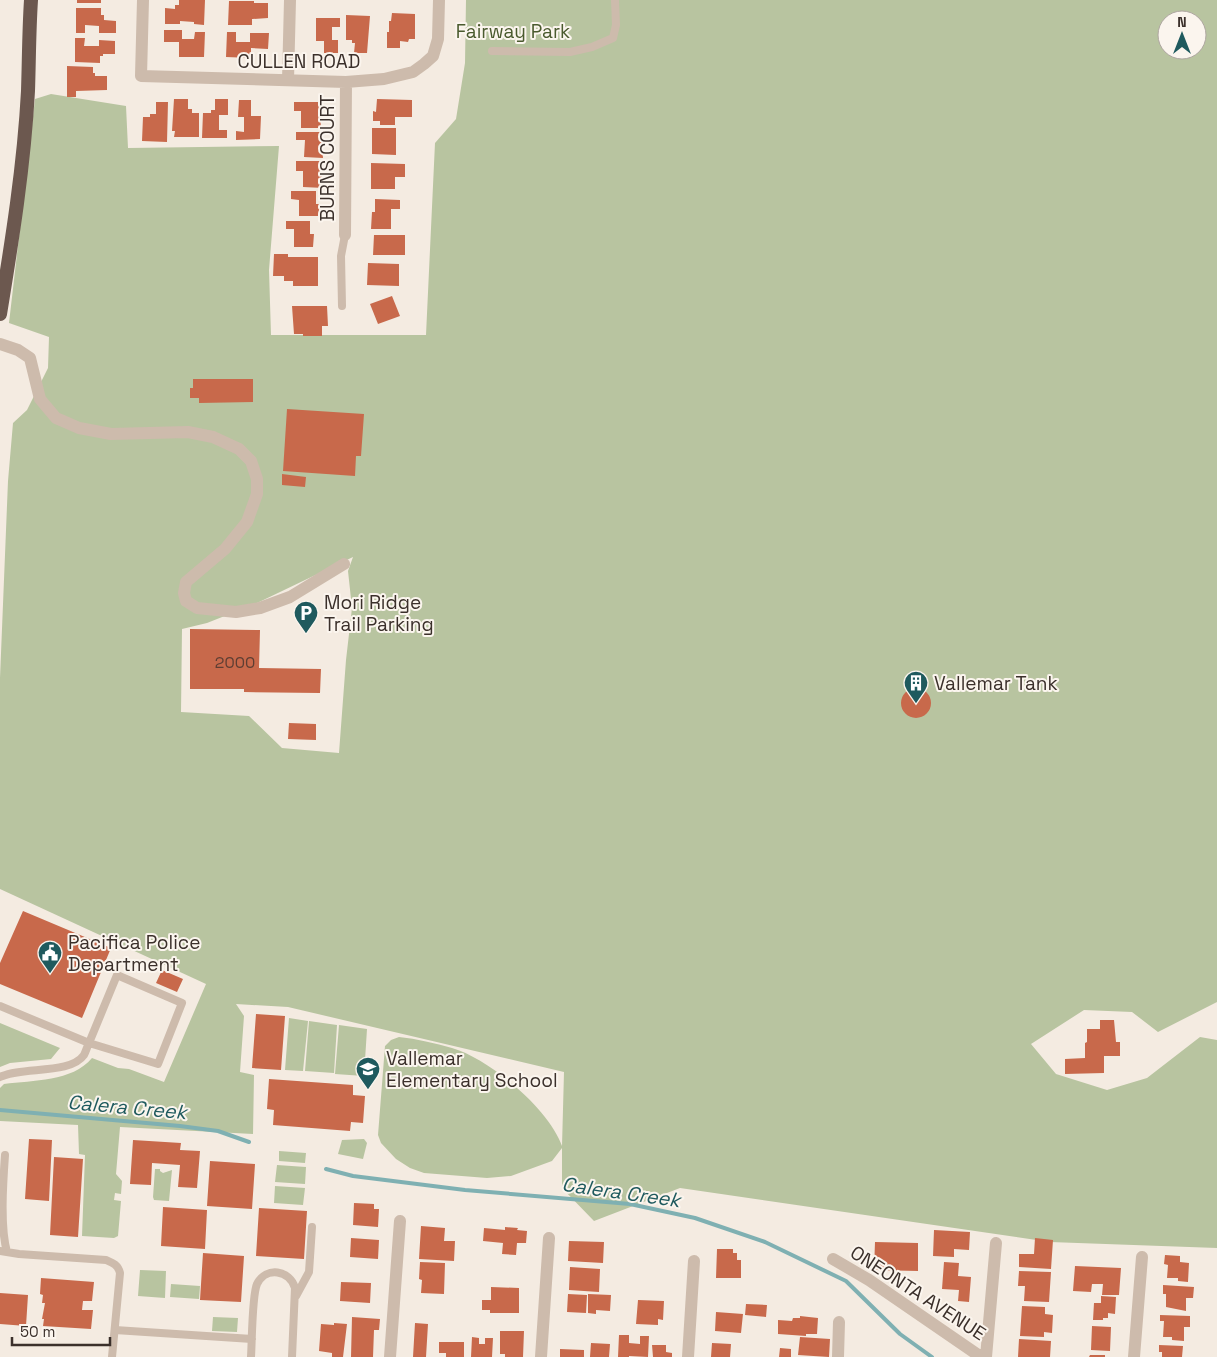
<svg xmlns="http://www.w3.org/2000/svg" width="1217" height="1357" font-family="'Space Grotesk',sans-serif">
  <rect width="100%" height="100%" fill="#f4ebe1"/>
  <path fill="#b8c4a0" fill-rule="evenodd" d="M466,0H1217V1002L1158,1032L1132,1012L1084,1010L1031,1044L1056,1074L1107,1090L1147,1078L1200,1037L1217,1040V1248L1050,1242L680,1188L594,1221L562,1188V1148L552,1161L511,1176L487,1178L424,1173L410,1168L396,1159L381,1143L378,1135L385,1046L391,1040L399,1037C417,1039 435,1043 452,1048C490,1059 549,1109 562,1146L564,1072L288,1007L236,1004L244,1016L240,1072L254,1075L253,1134L120,1127L116,1174L122,1181L121,1194L115,1193L114,1200L121,1201L118,1236L114,1238L82,1236L85,1155L79,1154L78,1125L0,1121V1088L4,1084C33,1080 72,1082 92,1058L118,1068L129,1069L164,1082L206,984L0,889V678L8,481L13,423L27,410L48,368L49,337L9,323L35,99L51,94L126,106L128,148L279,146L269,270L271,335H426L435,143L456,119L465,63ZM1167,20H1197V50H1167ZM353,557L348,571L352,608L346,660L339,753L282,748L249,716L181,712L182,629L207,623L255,604Z
    M289,1018L308,1021L303,1071L285,1070Z
    M309,1021L337,1025L334,1073L305,1071Z
    M0,1023L60,1048L51,1059L10,1063L0,1067Z
    M339,1025L367,1029L364,1076L335,1074Z
    M364,1139L367,1143L363,1159L338,1154L342,1140Z
    M279,1151L306,1153L305,1163L279,1161Z
    M277,1165L306,1167L305,1184L275,1182Z
    M155,1169H160V1171L163,1173L172,1170L169,1201L154,1200L153,1197Z
    M275,1186L305,1188L303,1205L274,1203Z
    M140,1270L166,1271L165,1298L138,1296Z
    M171,1284L200,1286L199,1299L170,1297Z
    M213,1317L238,1318L237,1332L212,1331Z"/>
  <g fill="none" stroke-linecap="round" stroke-linejoin="round">
    <path stroke="#7fb0b2" stroke-width="4" d="M0,1110L180,1126L218,1131L249,1142
      M326,1169L353,1176L465,1190L630,1204L695,1218L765,1242L846,1281L900,1334L932,1357"/>
  </g>
  <path fill="#c8694b" d="M77,0H101V3H77Z
    M179,0H205L204,25L194,24V22L180,21V24H165V8L175,9V5H179Z
    M229,1H254V3H268V18L252,19V25H228Z
    M76,8H101V15H104V20L116,21V33H99V26L85,25V33H76Z
    M392,13L415,14V39H409L408,42L400,41V48H387V32H389V21H391Z
    M346,15L370,16L367,53H354L355,43H352V40H346Z
    M316,18H340V27H332V40H338V53H324V41H316Z
    M164,30H182V39H194L195,32H205L204,57H179V42H164Z
    M227,32H236V42H250V33H269L268,49L251,48V58L226,57Z
    M75,38H85L84,46H99V40L115,41V54H103V56H100V63L75,62Z
    M67,66L93,67V73H95V76H107V90L76,91V97H67Z
    M174,99H188V109H192V113H199V137H174L175,131H172Z
    M215,99H228V115H219V130H227V138H202L203,113H211V110H215Z
    M377,99L412,100V117H395V125H380V121H373V111L376,112Z
    M239,100H251V116H261L260,139L236,140V131L244,132V117H238Z
    M156,102H168L167,142L142,141L143,117H150V114H156Z
    M294,102H319L321,128H301V111H294Z
    M372,128H396V155L372,154Z
    M296,132H321L323,158L304,157L305,140H296Z
    M296,161H320V175H324V188L303,187V171H296Z
    M371,163L405,164V177H395V189H371Z
    M291,191H316V204H319V216H299V200L291,199Z
    M375,199L400,200V209H391V229H371L372,212H375Z
    M286,221H310V234H314L313,247H294V229H286Z
    M374,235H405V255H373Z
    M274,254H288V257H318V286H293V281H284V276H273Z
    M368,263L399,264V286L367,285Z
    M392,296L400,316L378,324L370,304Z
    M292,306H327L328,326H322V336H303V334H294Z
    M193,379H253V402L199,403V398H190V388H193Z
    M287,409L364,414L361,456H356L355,476L283,471Z
    M282,474L306,477L305,487L282,485Z
    M190,629L260,630L259,668L321,669L320,693L244,692V689H190Z
    M901 703a15 15 0 1 1 30 0a15 15 0 1 1-30 0Z
    M289,723L316,724V740L288,739Z
    M23,911L111,948L82,1018L0,984V963Z
    M162,970L183,979L177,992L156,983Z
    M256,1014L285,1016L281,1070L252,1068Z
    M1100,1020H1114L1116,1042H1120V1056H1104V1073L1065,1074V1059L1085,1058V1043L1087,1042V1029H1100Z
    M269,1079L353,1085V1095L365,1096L363,1123L351,1122L350,1131L273,1125L274,1110L267,1109Z
    M29,1139L52,1140L49,1201L25,1199Z
    M133,1140L181,1143L180,1150L200,1151L197,1188L178,1187L180,1165L152,1163L151,1185L130,1184Z
    M54,1157L83,1159L78,1237L50,1235Z
    M210,1161L255,1164L252,1209L207,1206Z
    M354,1203L374,1204V1209H379L378,1227L353,1225Z
    M163,1207L207,1210L205,1249L161,1246Z
    M259,1208L307,1211L304,1259L256,1256Z
    M421,1226L445,1228L444,1241H455L454,1261L419,1259Z
    M505,1227L518,1228L517,1230L527,1231L526,1243H517L516,1255L502,1254L503,1243L483,1241L484,1228L505,1230Z
    M934,1230L970,1232L969,1250L954,1249V1257L933,1256Z
    M351,1238L379,1240L378,1259L350,1257Z
    M1035,1238L1053,1240L1051,1269L1019,1267V1254H1034Z
    M569,1241L604,1242L603,1263L568,1261Z
    M875,1242L918,1243V1271L874,1270Z
    M717,1249H733V1253H737V1260H741V1278H716Z
    M203,1253L244,1256L241,1302L200,1300Z
    M1165,1255L1180,1256V1262L1189,1263L1188,1282L1178,1281V1278H1167L1168,1265L1164,1264Z
    M420,1262L445,1263L444,1294L421,1293L422,1280L419,1279Z
    M944,1262L959,1263L958,1276L971,1277L969,1302L958,1301L959,1290L942,1289Z
    M1075,1266L1121,1268L1119,1295H1102L1103,1284H1092L1091,1292L1073,1291Z
    M570,1267L600,1269L599,1292L569,1290Z
    M1019,1271L1051,1272L1049,1302L1024,1301L1025,1286H1018Z
    M41,1278L94,1282L92,1301H83L82,1310H93L91,1329L43,1326L44,1319H42L45,1303H42L43,1295L40,1294Z
    M341,1282L371,1283L370,1303L340,1301Z
    M1163,1285L1194,1287L1193,1298H1186V1311L1166,1307V1294H1163Z
    M491,1287L519,1288V1313H490V1310H482V1300H491Z
    M0,1293L28,1295L26,1326L0,1324Z
    M568,1294L587,1295L586,1313L567,1312Z
    M588,1294L611,1295L610,1311L596,1310V1314L588,1313Z
    M1101,1296L1116,1297L1115,1314L1108,1313V1318H1103V1320H1093L1094,1303H1101Z
    M638,1300L664,1301L663,1320L658,1319V1325L636,1324Z
    M746,1304L767,1305L766,1317L745,1315Z
    M1022,1306L1045,1307V1314L1053,1315L1052,1333L1044,1332V1337L1020,1336Z
    M716,1312L743,1314L741,1333L715,1331Z
    M1160,1315L1190,1316V1327H1184V1341L1172,1340V1337H1163L1164,1321H1160Z
    M800,1316L818,1318L817,1334H806V1336L778,1334V1320L792,1321L793,1318H800Z
    M352,1317L380,1319L379,1330H374L373,1357H351Z
    M334,1323L347,1324L343,1357H332V1353L319,1351L321,1324L334,1325Z
    M415,1323L428,1324L426,1357H413Z
    M1092,1326L1111,1327L1110,1351L1091,1350Z
    M500,1331H524L523,1357H505V1354H500Z
    M619,1335H629V1343L640,1344V1336H649L648,1357L629,1356V1357H618Z
    M472,1337L479,1338V1344H485V1338H493L492,1357H471Z
    M800,1337L830,1339L829,1357L798,1355Z
    M1019,1339L1051,1341L1050,1357H1018Z
    M439,1342H464V1357H446V1353H439Z
    M591,1343L610,1344L609,1357H590Z
    M712,1343L731,1344L730,1357H711Z
    M652,1345H666V1352L672,1353V1357H653Z
    M1159,1345L1183,1346L1182,1357H1162V1352H1159Z
    M780,1348L791,1349V1357H779Z
    M560,1349L584,1350V1357H560Z
    M1090,1355H1105V1357H1089Z"/>
  <g fill="none" stroke-linecap="round" stroke-linejoin="round">
    <path stroke="#cdbbac" stroke-width="8" d="M492,51L570,52L592,47L613,38L616,25L615,0
      M342,306L341,256L345,235
      M117,975L182,1003L158,1064L89,1043Z
      M0,1006L89,1043C87,1047 86,1051 84,1055C70,1075 22,1066 0,1077
      M5,1155C3,1183 0,1227 7,1252
      M0,1251L19,1254L106,1260C113,1263 118,1265 120,1273L112,1357
      M296,1296L309,1272L312,1227
      M115,1330L252,1339
      M251,1357C252,1342 252,1295 257,1284C266,1266 290,1270 295,1288L292,1357"/>
    <path stroke="#cdbbac" stroke-width="12" d="M143,0L141,76L346,82L384,79L413,72L424,64L433,56L438,39L439,0
      M288,80L290,0
      M345,235L346,82
      M0,344L18,350L30,358L40,399L56,418L79,428L111,434L188,432L213,437L239,449L251,461L257,479V494L247,522L225,549L186,582L184,593L186,601L197,608L236,612L260,608L290,597L344,564
      M833,1259L869,1280L981,1357
      M390,1357L400,1221
      M541,1357L549,1238
      M688,1357L694,1261
      M838,1357L839,1322
      M986,1357L996,1243
      M1134,1357L1142,1257"/>
    <path stroke="#6c584f" stroke-width="14" d="M0,314C12,241 24,166 28,91C29,61 29,30 31,0"/>
  </g>
  <defs>
    <symbol id="parking-pin" viewBox="-11 -11 22 30"><path d="M0 17L-7.5 6A9.5 9.5 0 1 1 7.5 6Z" fill="#1f5a5e" stroke="#fbf5ee"/><path d="M-3.5-5.5H1a3.5 3.5 0 0 1 0 7H-1V5.5H-3.5ZM-1-3.4V-.6H.8a1.4 1.4 0 0 0 0-2.8Z" fill="#fff"/></symbol>
    <symbol id="building-pin" viewBox="-11 -11 22 30"><path d="M0 17L-7.5 6A9.5 9.5 0 1 1 7.5 6Z" fill="#1f5a5e" stroke="#fbf5ee"/><path d="M-4-6H4V6H1V3H-1V6H-4ZM-2.5-4.3h1.7v1.8h-1.7ZM.8-4.3h1.7v1.8H.8ZM-2.5-1h1.7V.8h-1.7ZM.8-1h1.7V.8H.8Z" fill="#fff"/></symbol>
    <symbol id="civic-pin" viewBox="-11 -11 22 30"><path d="M0 17L-7.5 6A9.5 9.5 0 1 1 7.5 6Z" fill="#1f5a5e" stroke="#fbf5ee"/><path d="M-.6-6.5H3V-4.5H.6V-3L4-1V1h2V6H-6V1h2V-1L-.6-3ZM-1.2 2.5V6h2.4V2.5Z" fill="#fff"/></symbol>
    <symbol id="school-pin" viewBox="-11 -11 22 30"><path d="M0 17L-7.5 6A9.5 9.5 0 1 1 7.5 6Z" fill="#1f5a5e" stroke="#fbf5ee"/><path d="M0-5L7-2L0 1L-7-2ZM-4 1L0 2.5L4 1V4Q0 6-4 4Z" fill="#fff"/></symbol>
  </defs>
  <g fill-rule="evenodd">
    <use href="#parking-pin" x="292" y="599" width="28" height="38"/>
    <use href="#building-pin" x="902" y="669" width="28" height="38"/>
    <use href="#civic-pin" x="36" y="939" width="28" height="38"/>
    <use href="#school-pin" x="354" y="1055" width="28" height="38"/>
  </g>
  <g text-anchor="middle" dominant-baseline="central" stroke-width="4" stroke-linejoin="round" paint-order="stroke">
    <g font-size="16" fill="#5e3e33">
      <text x="235" y="662">2000</text>
    </g>
    <g font-size="19" fill="#4a5a2e" stroke="#fbf5ee">
      <text x="513" y="31">Fairway Park</text>
    </g>
    <g font-size="19" fill="#3b302b" stroke="#fbf5ee">
      <text x="299" y="61">CULLEN ROAD</text>
      <text transform="translate(327 158) rotate(-90)">BURNS COURT</text>
      <text transform="translate(918 1293) rotate(33)">ONEONTA AVENUE</text>
    </g>
    <g font-size="19" fill="#3b302b" stroke="#fbf5ee" text-anchor="start">
      <text x="324" y="602">Mori Ridge<tspan x="324" dy="22">Trail Parking</tspan></text>
      <text x="934" y="683">Vallemar Tank</text>
      <text x="68" y="942">Pacifica Police<tspan x="68" dy="22">Department</tspan></text>
      <text x="386" y="1058">Vallemar<tspan x="386" dy="22">Elementary School</tspan></text>
    </g>
    <g font-size="20" font-style="italic" fill="#1f5a5e" stroke="#fbf5ee">
      <text transform="translate(127 1107) rotate(5)">Calera Creek</text>
      <text transform="translate(621 1192) rotate(8)">Calera Creek</text>
    </g>
  </g>
  <g transform="translate(1182 35)"><circle r="24" fill="#fbf5ee" stroke="#aea6a0"/>
  <path d="M0-4L9 19L0 12L-9 19Z" fill="#1f5a5e"/>
  <text y="-8" font-size="14" font-weight="bold" text-anchor="middle" fill="#3b302b">N</text>
  </g>
  <path d="M12 1337v8h98v-8" fill="none" stroke="#3b302b" stroke-width="2.5"/>
  <text x="20" y="1337" font-size="15" fill="#3b302b" stroke="#fbf5ee" stroke-width="4" paint-order="stroke">50 m</text>
</svg>
